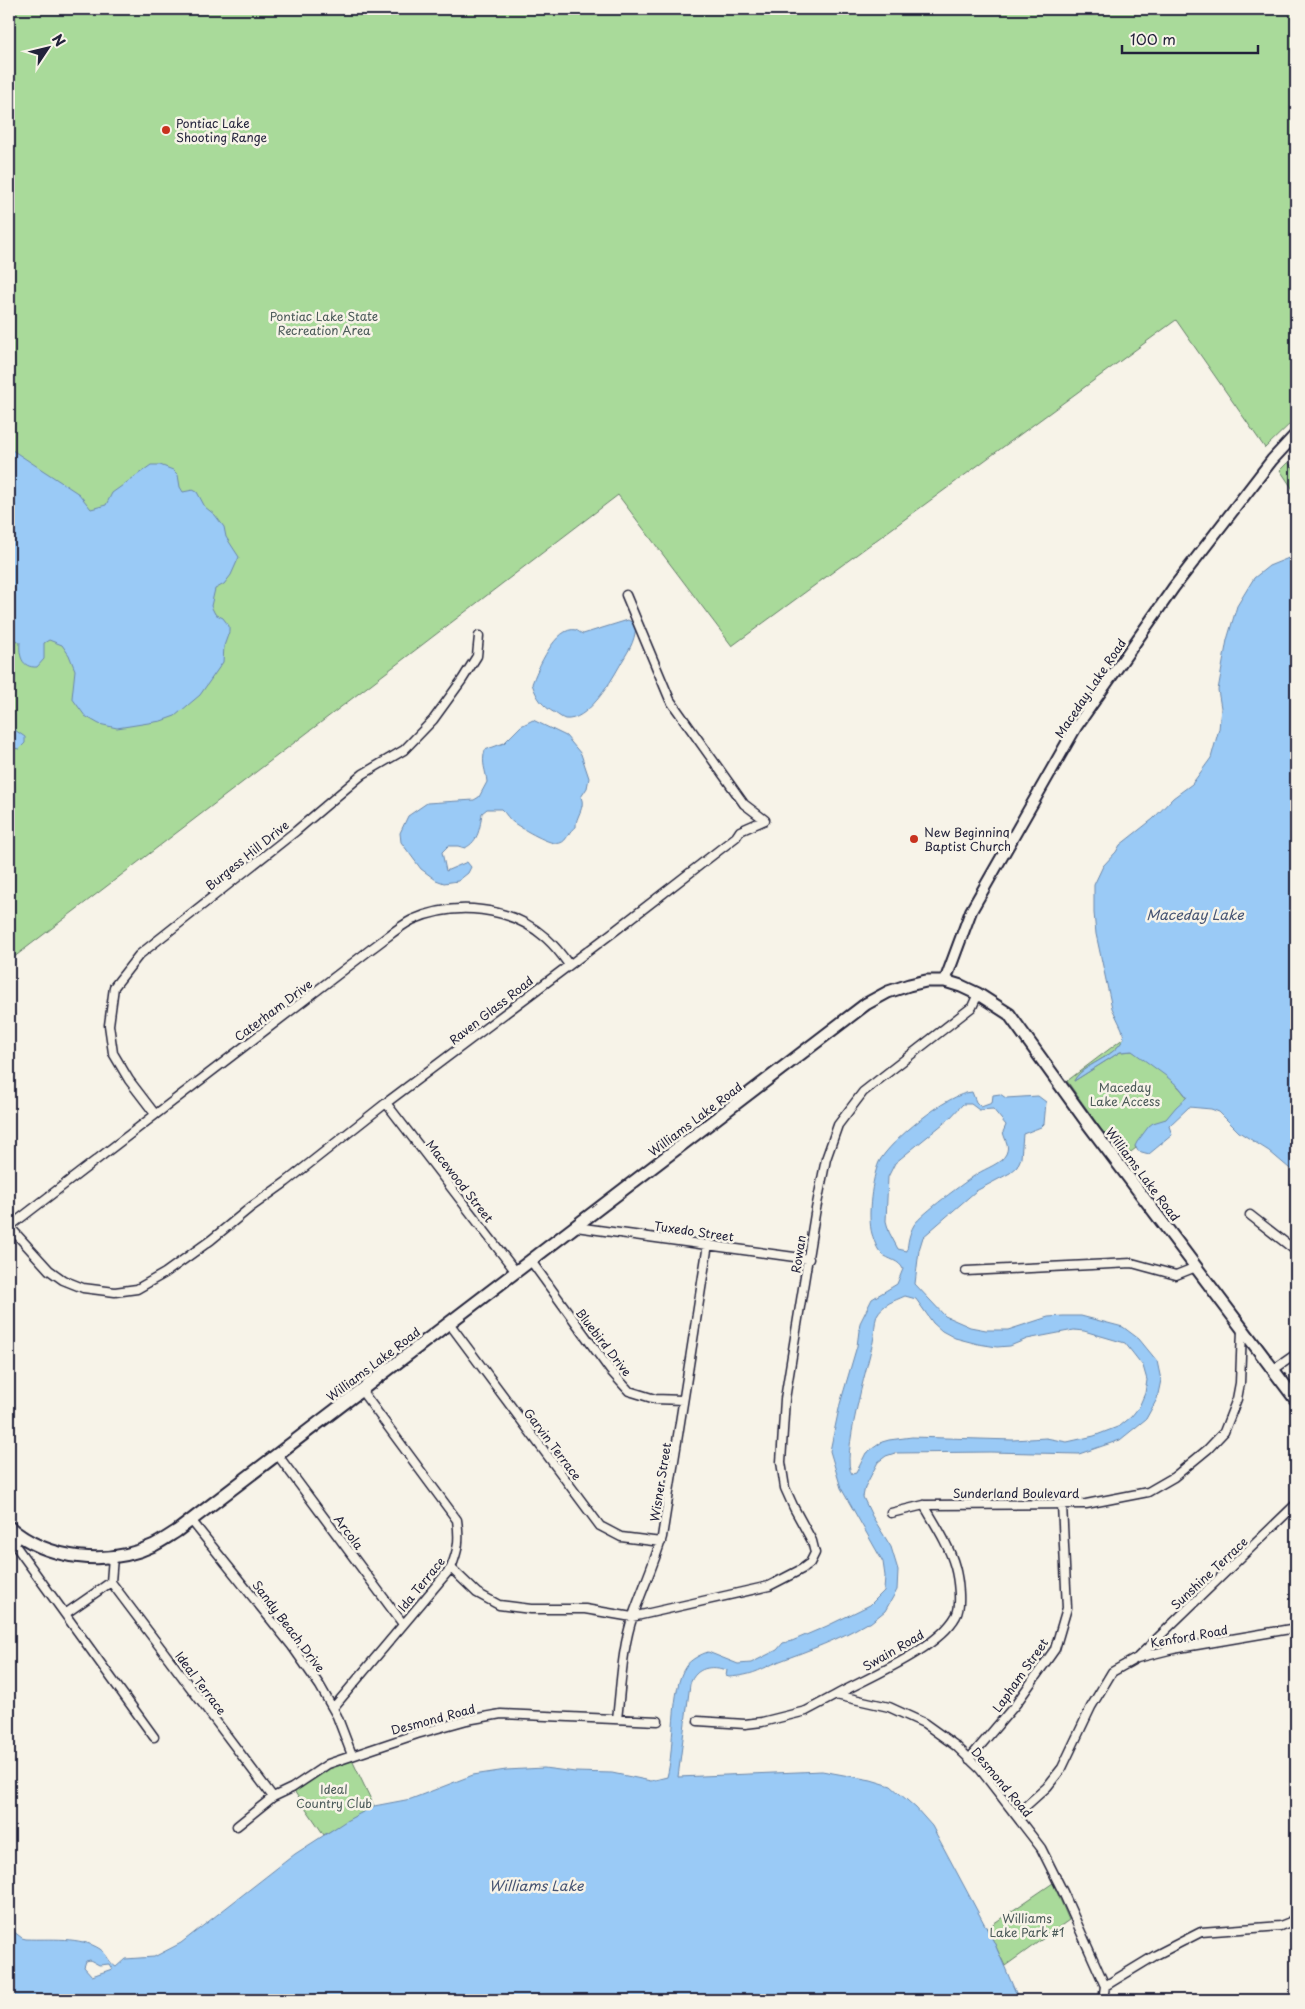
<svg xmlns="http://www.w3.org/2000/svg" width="1305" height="2009" font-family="'Playpen Sans',sans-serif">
  <rect width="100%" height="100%" fill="#f7f3e8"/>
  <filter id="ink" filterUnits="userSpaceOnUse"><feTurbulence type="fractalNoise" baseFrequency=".02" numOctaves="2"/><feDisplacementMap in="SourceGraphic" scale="10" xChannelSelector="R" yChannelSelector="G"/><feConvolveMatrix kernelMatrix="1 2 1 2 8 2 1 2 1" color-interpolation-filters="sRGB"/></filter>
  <g filter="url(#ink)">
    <path fill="#a9da9a" stroke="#667e6a" d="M9,9H1296V418L1265,448L1176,320L732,646L618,495L9,961Z
      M1288,462L1296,472V494L1280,470Z
      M1124,1038C1114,1059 1082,1064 1074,1081L1120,1052L1132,1051C1148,1058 1178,1083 1187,1098L1169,1117L1135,1146L1136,1148L1122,1159L1067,1081Z
      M352,1755V1760L374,1806L324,1835L292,1788Z
      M1053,1883L1069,1920L1005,1966L987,1928Z"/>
    <path fill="#9acaf6" stroke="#6a87ab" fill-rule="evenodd" d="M9,448L79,494L91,509L106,505L112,493L151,465H160L173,470L178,475L180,487L183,492L193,490L197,492L205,507L215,515L224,527L226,537L239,557L231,575L224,584L215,589L211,606L215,614L223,618L229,626V632L224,646L223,662L200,695L175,716L161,721L117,728L99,724L85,716L72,698L75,670L69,655L62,645L49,640L44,643V659L37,667C21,668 19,655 20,642L9,637Z
      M1296,555V1174L1269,1151L1239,1132L1219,1112L1211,1109L1189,1107L1169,1126L1172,1135L1149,1154L1138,1151L1135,1146L1137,1142L1149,1126L1153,1123L1166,1119L1176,1107L1187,1097L1179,1087L1166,1076L1132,1051L1120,1052L1074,1081C1082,1064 1114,1059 1124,1038L1122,1029L1112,1008L1096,934L1094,913V885L1103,866L1116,852L1120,845L1153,819L1173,798L1192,784L1211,758L1219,729L1221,708L1218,690L1227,640L1237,606L1254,578L1269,566Z
      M628,620L636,625C635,644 627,652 619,667C610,683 587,722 565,719C562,718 558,715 555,713C542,706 537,698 532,684C537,670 556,625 576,630C578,631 580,633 583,634Z
      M533,720L566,736L581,754L589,778L587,788L581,797C586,808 575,817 576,827C568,830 568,841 560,843C551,846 523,829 514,823C509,820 506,813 501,809H487L482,813C480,827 479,841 465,848L458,846H448L442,852L446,871L467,862L471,867L468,873L458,881L444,883L436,880L421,869L401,842L400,833L408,816L427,803L474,800L479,797L487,782C486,770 481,764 485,750L504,743L521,726Z
      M9,722L12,728L25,737V743L19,749L9,747Z
      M972,1092L976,1102L981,1107L992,1103L993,1095L1000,1094L1006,1098L1038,1096L1046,1102L1044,1124L1041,1127L1023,1134L1021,1158L1017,1167L1010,1173L976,1191L923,1237L919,1250L915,1284L945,1316L970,1327L986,1330H1008L1048,1317L1063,1316H1081L1123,1327L1139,1339L1157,1361L1161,1380L1157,1399L1146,1419L1120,1440L1079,1454L990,1452L895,1453L886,1456L878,1462L865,1487L863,1497L872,1516L891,1547L898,1570L897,1590L885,1611L870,1623L865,1624C838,1640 809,1650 780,1661C758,1670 755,1675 729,1677L726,1676L727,1670C711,1665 696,1667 690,1684L678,1777L822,1771L871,1780L891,1786L916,1808L932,1826L994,1942L1019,2000H9V1928L22,1938L26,1939C50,1940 80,1936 100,1949C107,1954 109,1963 116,1967L125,1959L154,1957L181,1943L295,1854L346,1821L374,1806L411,1799L473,1775L506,1770L544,1768L575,1772L612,1773L651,1781L667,1777C675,1749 670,1688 686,1666C690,1660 701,1654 708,1652L738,1664L751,1663L777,1650L783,1643L792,1641L827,1626L870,1605L884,1591L885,1576L883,1562L841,1488L830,1451L840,1404L857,1346L860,1323L872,1299L897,1284L903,1269C899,1260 889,1260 882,1254C877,1250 874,1240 872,1234C867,1217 872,1178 879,1162C890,1141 948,1093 972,1092ZM963,1104H971L979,1110L993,1109L1006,1125L1003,1132C1005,1141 1010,1145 1006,1154C1001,1164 986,1168 977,1174C965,1182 921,1214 914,1225C909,1234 908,1242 907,1251L898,1249L889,1232L886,1221L888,1177L895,1163L949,1119ZM905,1296L916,1299L933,1323L942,1331L955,1338L978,1344L997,1347L1010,1346L1027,1339L1074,1330L1084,1331L1125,1343L1143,1366L1147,1380L1145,1393L1139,1407L1131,1417L1120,1426L1094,1436L1067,1442L1046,1438L1013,1440L912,1437L889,1440L882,1442L866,1453L856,1473L852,1474C840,1460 868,1364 873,1342C875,1334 874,1323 877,1315C883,1304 894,1301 905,1296ZM90,1960L99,1965L109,1964L112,1969L92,1976L84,1967L86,1961Z"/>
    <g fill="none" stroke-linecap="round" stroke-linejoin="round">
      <defs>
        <path id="minor" d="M386,1103L516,1272
          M155,1114L129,1080L113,1053L109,1025L114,987L139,955L296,831L363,774L404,750L433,720L462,680L477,656L479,636
          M1250,1215L1296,1251
          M9,1226L49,1270L63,1280L83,1288L115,1292L137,1289L165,1273L211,1240L251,1207L286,1182L386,1103L616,930L736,837L740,831L765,820L744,804L670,700L626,595
          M9,1227L371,949C384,940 398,927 412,920C455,901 510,906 546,938C555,946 562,955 569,965
          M576,1227L809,1259
          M531,1261L610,1370L629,1391L655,1399L683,1400
          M966,1271L1132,1263L1176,1275L1196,1267
          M449,1323L600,1526L621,1537L661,1542
          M1273,1370L1296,1354
          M277,1454L403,1624
          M891,1513L924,1505L1086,1504L1148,1492L1174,1477L1208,1449L1224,1432L1237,1399L1240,1383L1242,1329
          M191,1520L292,1646L320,1686L337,1716L352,1755
          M19,1536L15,1545L154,1737
          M451,1568L477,1593L499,1605L531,1609H585L632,1617L769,1586L802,1569L810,1563L815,1553L812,1541L794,1508L785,1488L781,1462L785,1399L815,1214L826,1159L838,1125L863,1092L972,1007L978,994
          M111,1582L273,1797
          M65,1614L111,1582L113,1557
          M1138,1657L1296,1504
          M836,1695C869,1677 938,1649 956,1616C962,1606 958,1578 955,1567C949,1545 935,1524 924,1505
          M333,1708L451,1568C458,1550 460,1541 457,1520L361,1390
          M617,1719C621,1686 622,1647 633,1616C642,1590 654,1564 662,1537L708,1244
          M698,1721L745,1724L762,1722L806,1711L836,1695L889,1707L924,1723L956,1746L980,1769L1041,1848L1063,1892L1105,1986L1103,2000
          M969,1759L1016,1704L1055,1649L1067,1608L1062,1504
          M1017,1814L1047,1787L1062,1768L1091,1707L1112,1672L1137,1658L1173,1649L1296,1628
          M237,1826L273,1797L292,1788L328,1764L417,1734L467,1720L501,1714L658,1721
          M1105,1986L1156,1955L1201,1932L1280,1926L1290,1922L1296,1916"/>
        <path id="tertiary" d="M945,981L971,911L1076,727L1174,587L1272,460L1296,434"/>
        <path id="secondary" d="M9,1527C47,1560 108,1567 154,1545C162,1541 169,1536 177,1531L866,1004L888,992L909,985L926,981H945L961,986L978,994L1009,1014L1089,1125L1296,1400"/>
      </defs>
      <use href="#minor" stroke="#22223b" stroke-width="11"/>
      <use href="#tertiary" stroke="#22223b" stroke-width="14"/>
      <use href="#secondary" stroke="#22223b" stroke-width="15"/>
      <use href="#minor" stroke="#f7f3e8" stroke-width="8"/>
      <use href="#tertiary" stroke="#f7f3e8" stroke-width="10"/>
      <use href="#secondary" stroke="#f7f3e8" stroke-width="11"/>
    </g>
  </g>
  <g fill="#c8321e" stroke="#f7f3e8" stroke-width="2">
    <circle cx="166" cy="130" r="5"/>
    <circle cx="914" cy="839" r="5"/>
  </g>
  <g text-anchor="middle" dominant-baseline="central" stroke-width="5" stroke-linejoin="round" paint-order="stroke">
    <g font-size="12" fill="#22223b" stroke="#f7f3e8" text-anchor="start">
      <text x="176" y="123">Pontiac Lake<tspan x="176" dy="14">Shooting Range</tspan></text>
      <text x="924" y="832">New Beginning<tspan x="924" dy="14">Baptist Church</tspan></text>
    </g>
    <g font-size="12" fill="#4a5958" stroke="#f7f3e8">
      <text x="324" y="316">Pontiac Lake State<tspan x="324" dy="14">Recreation Area</tspan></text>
      <text x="1125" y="1087">Maceday<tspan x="1125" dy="14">Lake Access</tspan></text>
      <text x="334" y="1789">Ideal<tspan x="334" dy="14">Country Club</tspan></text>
      <text x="1027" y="1918">Williams<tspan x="1027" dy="14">Lake Park #1</tspan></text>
    </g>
    <g font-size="12" fill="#22223b" stroke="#f7f3e8">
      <text transform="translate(1090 688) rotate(-56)">Maceday Lake Road</text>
      <text transform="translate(247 855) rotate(-39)">Burgess Hill Drive</text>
      <text transform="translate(273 1010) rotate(-37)">Caterham Drive</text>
      <text transform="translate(491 1010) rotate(-38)">Raven Glass Road</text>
      <text transform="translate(695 1119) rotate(-37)">Williams Lake Road</text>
      <text transform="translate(1143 1174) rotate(53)">Williams Lake Road</text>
      <text transform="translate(460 1181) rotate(52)">Macewood Street</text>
      <text transform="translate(694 1231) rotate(8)">Tuxedo Street</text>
      <text transform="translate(798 1254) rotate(-81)">Rowan</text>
      <text transform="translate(604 1342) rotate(52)">Bluebird Drive</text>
      <text transform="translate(373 1364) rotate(-37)">Williams Lake Road</text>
      <text transform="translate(553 1444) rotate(53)">Garvin Terrace</text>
      <text transform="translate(660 1482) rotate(-81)">Wisner Street</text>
      <text x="1016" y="1493">Sunderland Boulevard</text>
      <text transform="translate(349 1532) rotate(53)">Arcola</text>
      <text transform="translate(1209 1573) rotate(-43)">Sunshine Terrace</text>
      <text transform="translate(421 1584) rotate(-51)">Ida Terrace</text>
      <text transform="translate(289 1626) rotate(53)">Sandy Beach Drive</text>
      <text transform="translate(1189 1636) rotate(-10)">Kenford Road</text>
      <text transform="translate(893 1650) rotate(-30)">Swain Road</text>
      <text transform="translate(1020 1675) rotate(-55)">Lapham Street</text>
      <text transform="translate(201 1683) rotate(53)">Ideal Terrace</text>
      <text transform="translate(433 1719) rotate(-15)">Desmond Road</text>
      <text transform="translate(1002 1782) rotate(50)">Desmond Road</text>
    </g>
    <g font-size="14" font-style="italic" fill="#465473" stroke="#f7f3e8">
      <text x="1195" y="914">Maceday Lake</text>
      <text x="536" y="1885">Williams Lake</text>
    </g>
  </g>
  <rect width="1305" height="2009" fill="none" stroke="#f7f3e8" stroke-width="30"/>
  <rect x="15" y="15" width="1275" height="1979" fill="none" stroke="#22223b" stroke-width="2" filter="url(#ink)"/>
  <g transform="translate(48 48) rotate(55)" stroke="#f7f3e8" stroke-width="4" paint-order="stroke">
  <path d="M0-4L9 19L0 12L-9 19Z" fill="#22223b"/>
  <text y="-8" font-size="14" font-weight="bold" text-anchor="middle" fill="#22223b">N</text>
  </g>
  <path d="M1122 45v8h136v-8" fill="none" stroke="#22223b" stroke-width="2.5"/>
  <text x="1130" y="45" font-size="15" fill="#22223b" stroke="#f7f3e8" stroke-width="4" paint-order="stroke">100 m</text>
</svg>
